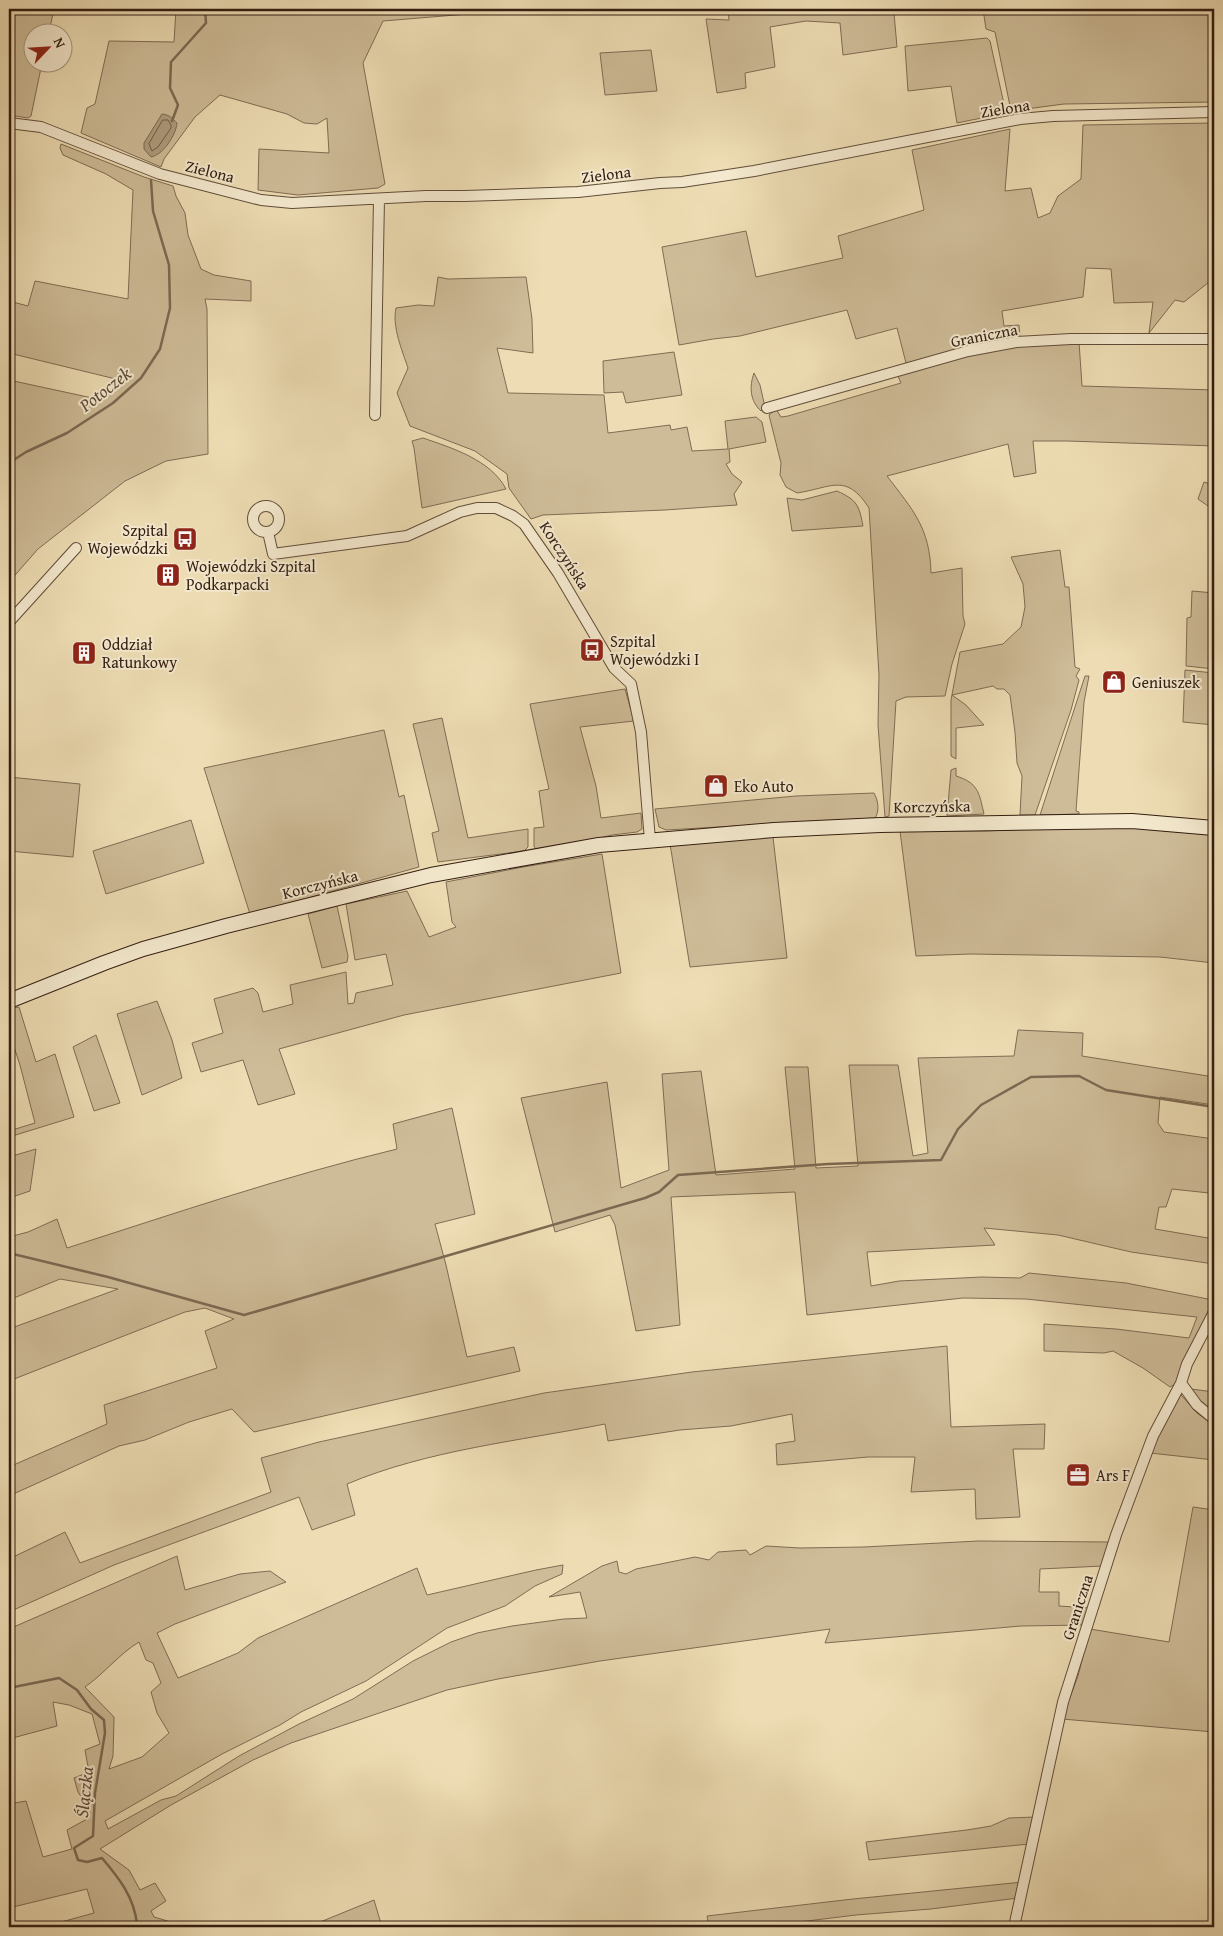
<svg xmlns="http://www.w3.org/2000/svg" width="1223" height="1936" font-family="'Gentium Book Plus',serif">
  <rect width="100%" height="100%" fill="#eeddb4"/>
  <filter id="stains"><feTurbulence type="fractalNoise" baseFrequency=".004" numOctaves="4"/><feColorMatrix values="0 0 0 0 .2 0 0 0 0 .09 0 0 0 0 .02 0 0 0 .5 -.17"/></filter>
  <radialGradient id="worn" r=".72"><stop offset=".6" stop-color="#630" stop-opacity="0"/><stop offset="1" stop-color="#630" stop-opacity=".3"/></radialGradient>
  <path fill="#cebc98" stroke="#806c54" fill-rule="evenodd" d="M9,9H54L49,32H32V62L42,63L31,116L28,118L9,115Z
    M176,9H480V13L383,21L363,63L385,184L378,188L298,195L258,190L259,149L329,153L327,118L317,124L304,123L287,114L220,95L195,117L164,159L161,167L81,133L87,108L95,104L109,41L174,42Z
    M728,9H921L894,13L897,47L843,55L840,23L806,21L770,27L775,67L745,73L746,88L717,93L706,19L729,20Z
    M983,9H1214V102L1064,104L1011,111L995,32L986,29Z
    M987,38L990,41L1006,113L957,123L951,86L908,91L905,46Z
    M651,50L657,91L605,95L600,53Z
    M1214,123V278L1184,302L1175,300L1149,333L1153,302L1114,303L1111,269L1086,268L1083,297L1002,311L1004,326L1019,325L1020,339L906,363L897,328L856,339L847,310L740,336L713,339L679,345L662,247L746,231L756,277L843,258L838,236L924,210L912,150L1010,129L1005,191L1031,188L1038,218L1050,213L1058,196L1081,179L1083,125Z
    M61,144L144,177L173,186L176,196L185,213L188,235L201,269L214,275L251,281V301L205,299L207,309L208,454L166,461L125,481L38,549L9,582V380L97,399L124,381L9,353V301L28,306L35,281L128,299L133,190L106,174L63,155L60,148Z
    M438,277L448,279L526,277L532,319L533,353L497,348L508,393L604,395L608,433L670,425L671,430L687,427L692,451L728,449L725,421L756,417L762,422L766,442L729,449L730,462L726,464L732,474L742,482L734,494L737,505L665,510L543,515L531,519L509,488L507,474L475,451L410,426L397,393L408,368C402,350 392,327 396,308L418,305L434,306Z
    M1079,342L1082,386L1214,390V446L1068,441H1033L1036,473L1014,477L1008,444L887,476C913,510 930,528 931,573L962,568L963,616L965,624L952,664L945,696L906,697L896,701L889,816L885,817L878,725L879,675L869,508C846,472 831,488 797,493L786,487L780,475L781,463L769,415L776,409L781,417L788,416L901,383L897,374L982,352L1022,345Z
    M674,352L682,395L626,403L623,392L604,393L603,361Z
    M754,373L760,385L765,407L761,411C750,401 749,387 754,373Z
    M423,438C452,448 491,460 506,489L422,508L414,448L412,441Z
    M1204,482L1214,485V507L1208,506L1198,499Z
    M837,491C857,500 859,505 863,526L792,531L787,498L802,500Z
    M1060,550L1065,587H1069L1075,667L1080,669L1076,676L1079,680L1071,710L1035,815H1020L1022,776L1017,763L1015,732L1010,695L1004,689H997L993,686L952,695L966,705L984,725L956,728V759L951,756V700L960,652L1003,644L1021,627L1025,607L1023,584L1011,557Z
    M1192,591L1214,593V669L1186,666L1187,618L1191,617Z
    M1185,670L1214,673V725L1183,722Z
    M1085,676H1089L1084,702L1076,811L1079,812V814L1040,815Z
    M625,689L634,721L580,727L596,786L601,818L641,813L642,829L637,832L612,835L537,852L534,846V828L544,827L539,791L549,789L530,704Z
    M442,718L468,838L528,829V847L524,851L438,862L432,833L439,831L413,724Z
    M384,730L399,797L404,795L419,867L250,914L204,768Z
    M956,768V776C978,783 979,792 984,814L947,816L951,770Z
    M9,777L80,784L73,857L9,851Z
    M874,793C878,800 880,811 875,818L666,830L659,827L655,809L796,796Z
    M191,820L204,863L106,894L93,851Z
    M1109,826L1214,835V963L1160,957L970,954L916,956L900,831H986Z
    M773,837L787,958L690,967L670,844Z
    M602,854L621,973L404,1015L279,1049L295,1094L258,1105L243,1060L201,1072L192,1043L223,1033L214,999L253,988L258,993L263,1012L293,1004L290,985L346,972L348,1004L354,1003L356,993L393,985L386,954L355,960L346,904L407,891L429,937L456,927L452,922L446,882L523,867Z
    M337,906L348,956L347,962L322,968L308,914Z
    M157,1001L172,1040L182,1078L142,1095L117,1014Z
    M19,1007L36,1062L55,1054L74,1117L9,1137V1131L35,1123L20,1065L9,1032V1009Z
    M1018,1030L1083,1033L1082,1056L1214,1077V1105L1160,1097L1158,1123L1164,1132L1214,1139V1161H1212L1209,1193L1172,1189L1166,1207H1159L1155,1229L1214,1239V1264L1131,1252L1058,1235L984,1228L995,1245L867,1252L871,1286L899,1281L982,1277L1020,1278L1029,1273L1126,1283L1213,1300L1177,1383L1170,1387L1143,1368L1113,1351L1104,1353L1044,1351V1324L1116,1329L1189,1338L1197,1317L1026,1299L963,1298L807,1315L795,1192L671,1197L680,1325L636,1331L615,1225L610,1215L555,1232L521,1098L607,1082L621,1188L669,1170L662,1074L701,1071L716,1175L795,1169L785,1067H808L816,1168L858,1166L849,1065H898L913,1156L928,1153L918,1058L1014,1056Z
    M96,1035L120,1103L94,1111L73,1047Z
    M452,1108L475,1214L435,1224L446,1265L467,1357L514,1347L520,1371L254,1432L232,1409L189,1422L145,1440L119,1446L9,1496V1467L107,1424L104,1405L217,1368L205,1331L234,1319L205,1308L185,1312L9,1381V1329L118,1289L60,1279L9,1300V1237L28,1232L57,1219L67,1248C176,1213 285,1176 397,1149L393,1124Z
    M36,1149L30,1191L9,1198V1157Z
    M947,1346L951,1427L1045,1424L1044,1449H1013L1020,1517L976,1519L975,1489L911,1492L915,1457H868L777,1465L776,1444L795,1441L792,1414L731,1426L680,1430L608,1441L605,1424C519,1441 428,1450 347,1484L355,1515L312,1530L299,1497L114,1565L9,1612V1559L65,1532L80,1563L271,1492L261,1458L319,1442L544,1393L692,1372Z
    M1191,1389L1214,1392V1413L1201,1403Z
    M1181,1395L1197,1413L1214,1425V1460L1150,1453L1176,1397Z
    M1193,1507L1214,1510V1732L1062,1719L1078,1676L1090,1629L1169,1642Z
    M978,1541L1111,1542L1103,1566L1040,1569L1039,1592H1059V1606L1091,1608L1085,1625L1021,1626L825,1643L830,1629L600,1661L498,1679L447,1690L291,1743L253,1760L171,1805L100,1849L129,1870L140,1890L155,1883L166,1901L151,1911L154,1917L188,1927H43L94,1913L87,1889L9,1908V1804L26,1801L43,1857L72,1849L67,1830L87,1819L88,1807L78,1792L74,1778L89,1772L85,1750L100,1744L92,1714L69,1705L53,1702L57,1726L9,1739V1629L177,1556L185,1590L240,1574L270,1571L286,1582L175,1624L157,1633L178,1678L238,1653L258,1638L417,1568L427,1595L536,1570L563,1565L562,1574L535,1586L505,1606L447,1628L366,1681L301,1712L280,1725L222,1754L105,1821L108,1829L161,1800L176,1796L239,1756L299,1724L353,1699L413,1661L451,1642L477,1633L512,1626L564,1619L587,1618L580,1592L549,1597L602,1566L617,1561L619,1572L626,1574L636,1569L695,1557L709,1560L718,1552L746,1550L750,1555L766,1546L800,1548L864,1547ZM139,1642L146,1660L153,1663L161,1683L151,1692L157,1713L169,1733L142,1757L109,1769L113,1756L114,1717L85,1687C105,1673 119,1654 139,1642Z
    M1035,1817L1029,1844L869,1860L866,1842L967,1830L991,1826L1009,1818Z
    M1023,1882L1018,1898L931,1909L856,1915L758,1927H709L707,1916L853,1899Z
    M374,1900L382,1927H308Z"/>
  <path fill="#ae9c7d" stroke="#7c6952" d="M162,114C170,115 172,118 177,123C176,135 163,155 151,157L144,149V143Z"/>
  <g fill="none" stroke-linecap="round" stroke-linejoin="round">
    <path stroke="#705c47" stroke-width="1" d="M163,120H168L171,125V128L158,147L152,151L149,144Z"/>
    <path stroke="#7c6952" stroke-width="2.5" d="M172,121L178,105L170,88L171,62L206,23L205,9
      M9,463L26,452L67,433L113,403L141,378L160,349L170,308L169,265L153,211L151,180
      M9,1253L108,1277L244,1315L645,1198L659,1192L678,1175L828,1164L941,1160L958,1129L981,1105L1031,1077L1079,1076L1106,1090L1214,1107
      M9,1688L59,1678L77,1690L91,1709L104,1720L105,1733L95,1793L93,1836L74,1848L78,1860L87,1862L102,1858C119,1878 134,1897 137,1924L144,1927"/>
    <defs>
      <path id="street" d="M9,123L41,127L160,174L261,200L292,203L426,196H465L578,192L660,183L682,182L754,171L1020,119L1053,116L1214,112
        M767,408L968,351L1016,342L1071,339H1214
        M375,415L379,199
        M253 519a13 13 0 1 1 26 0a13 13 0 1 1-26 0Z
        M268,532L273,554L407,536L460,512L477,508H496L513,516L524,524L558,573L614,668L631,684L641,732L650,840
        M9,622L76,548
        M1181,1383L1197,1405L1214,1419
        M1014,1927L1063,1702L1116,1535L1153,1436L1181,1383L1187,1364L1214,1312"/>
      <path id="secondary" d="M9,1001L104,963L143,949L226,926L431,875L599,845L774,830L880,825L1132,821L1214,828"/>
    </defs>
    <use href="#street" stroke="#614d3a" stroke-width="12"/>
    <use href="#secondary" stroke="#321d11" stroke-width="16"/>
    <use href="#street" stroke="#f4e9ce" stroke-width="10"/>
    <use href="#secondary" stroke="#f4e9ce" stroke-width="14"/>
  </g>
  <defs>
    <symbol id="bus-square" viewBox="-11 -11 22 22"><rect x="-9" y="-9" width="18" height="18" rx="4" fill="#8f2418" stroke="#f4e9ce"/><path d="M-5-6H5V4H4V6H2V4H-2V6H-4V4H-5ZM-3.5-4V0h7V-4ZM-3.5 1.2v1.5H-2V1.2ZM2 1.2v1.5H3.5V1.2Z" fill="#fff"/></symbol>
    <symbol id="building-square" viewBox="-11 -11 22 22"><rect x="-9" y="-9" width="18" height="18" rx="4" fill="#8f2418" stroke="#f4e9ce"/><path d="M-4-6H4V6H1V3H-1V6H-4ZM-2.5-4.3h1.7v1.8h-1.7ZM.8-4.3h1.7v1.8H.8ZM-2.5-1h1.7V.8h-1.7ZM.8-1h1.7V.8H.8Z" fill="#fff"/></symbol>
    <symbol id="shop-square" viewBox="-11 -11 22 22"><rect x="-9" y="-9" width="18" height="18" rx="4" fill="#8f2418" stroke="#f4e9ce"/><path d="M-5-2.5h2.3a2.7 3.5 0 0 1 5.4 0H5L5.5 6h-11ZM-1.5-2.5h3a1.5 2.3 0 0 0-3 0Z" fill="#fff"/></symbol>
    <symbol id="office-square" viewBox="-11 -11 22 22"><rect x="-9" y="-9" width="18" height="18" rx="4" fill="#8f2418" stroke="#f4e9ce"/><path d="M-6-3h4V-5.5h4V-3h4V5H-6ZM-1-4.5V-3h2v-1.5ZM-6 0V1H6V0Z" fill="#fff"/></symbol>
  </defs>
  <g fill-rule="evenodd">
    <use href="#bus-square" x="171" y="525" width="28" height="28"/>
    <use href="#building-square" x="154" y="561" width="28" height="28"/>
    <use href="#bus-square" x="578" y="636" width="28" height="28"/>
    <use href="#building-square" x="70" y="639" width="28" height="28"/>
    <use href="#shop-square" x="1100" y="668" width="28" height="28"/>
    <use href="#shop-square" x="702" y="772" width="28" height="28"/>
    <use href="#office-square" x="1064" y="1461" width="28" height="28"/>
  </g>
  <g text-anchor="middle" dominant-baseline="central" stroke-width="4" stroke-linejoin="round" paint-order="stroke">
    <g font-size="16" fill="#321d11" stroke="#f4e9ce">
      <text transform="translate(1005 108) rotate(-9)">Zielona</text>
      <text transform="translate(210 171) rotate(14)">Zielona</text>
      <text transform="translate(606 174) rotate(-7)">Zielona</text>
      <text transform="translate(984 335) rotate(-11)">Graniczna</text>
      <text transform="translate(565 555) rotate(57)">Korczyńska</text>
      <text transform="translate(932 806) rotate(-1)">Korczyńska</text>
      <text transform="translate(320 884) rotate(-14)">Korczyńska</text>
      <text transform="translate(1077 1607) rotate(-72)">Graniczna</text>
    </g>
    <g font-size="16" fill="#321d11" stroke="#f4e9ce" text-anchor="start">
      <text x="168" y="530" text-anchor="end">Szpital<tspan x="168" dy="18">Wojewódzki</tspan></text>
      <text x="186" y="566">Wojewódzki Szpital<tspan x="186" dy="18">Podkarpacki</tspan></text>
      <text x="610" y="641">Szpital<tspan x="610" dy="18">Wojewódzki I</tspan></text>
      <text x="102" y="644">Oddział<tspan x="102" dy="18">Ratunkowy</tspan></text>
      <text x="1132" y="682">Geniuszek</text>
      <text x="734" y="786">Eko Auto</text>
      <text x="1096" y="1475">Ars F</text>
    </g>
    <g font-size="18" font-style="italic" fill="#5d4937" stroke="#f4e9ce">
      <text transform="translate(105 389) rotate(-38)">Potoczek</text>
      <text transform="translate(84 1792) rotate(-84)">Ślączka</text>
    </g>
  </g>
  <rect width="1223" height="1936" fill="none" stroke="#eeddb4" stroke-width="30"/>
  <rect x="10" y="10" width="1203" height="1916" fill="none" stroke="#321d11" stroke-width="2.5"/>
  <rect x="15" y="15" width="1193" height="1906" fill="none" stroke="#321d11"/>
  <g transform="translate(48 48) rotate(65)"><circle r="24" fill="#f4e9ce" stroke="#a69782"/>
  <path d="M0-4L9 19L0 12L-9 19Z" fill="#8f2418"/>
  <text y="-8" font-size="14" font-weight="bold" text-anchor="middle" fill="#321d11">N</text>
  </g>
  <rect width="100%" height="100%" filter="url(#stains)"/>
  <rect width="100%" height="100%" fill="url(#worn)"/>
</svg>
